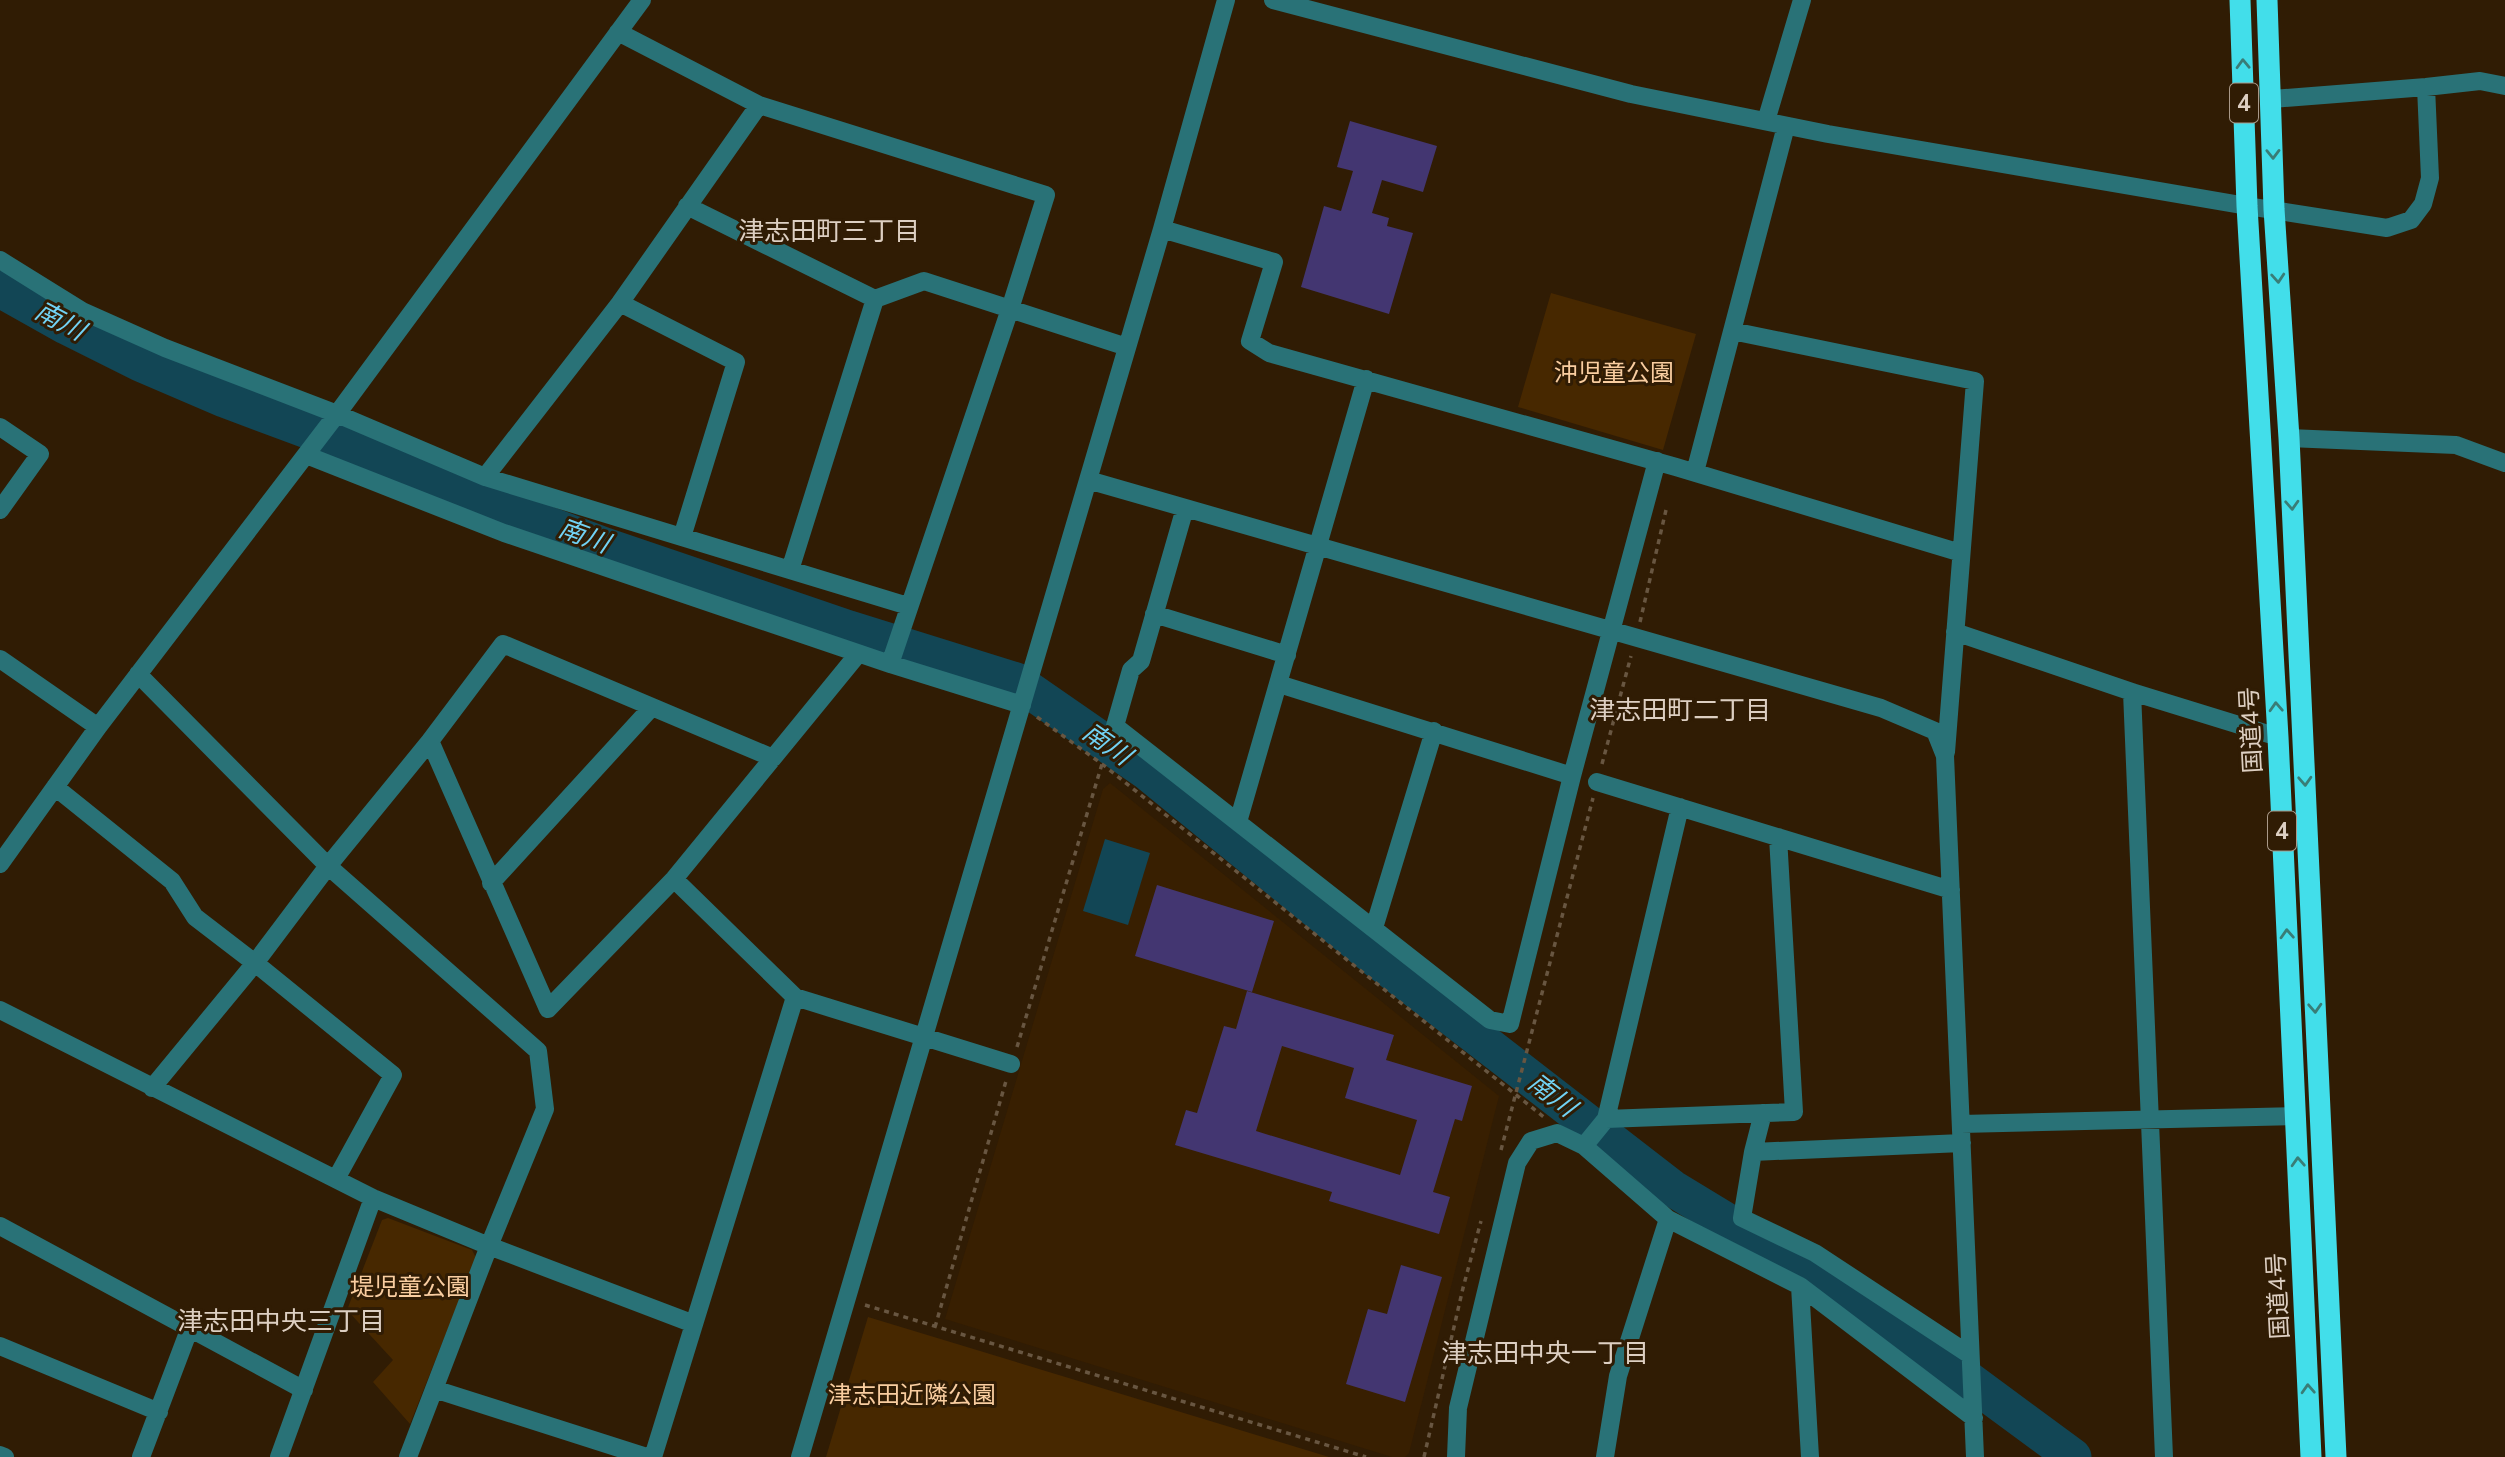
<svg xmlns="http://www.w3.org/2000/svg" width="2505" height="1457" font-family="'Nunito Sans','Noto Sans JP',sans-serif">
  <rect width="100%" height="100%" fill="#301c04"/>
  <path fill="#381f01" d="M1110,783L1499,1096L1409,1453L1405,1457H1392L945,1319L1103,789Z"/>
  <path fill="#472800" d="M1551,293L1696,334L1663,450L1518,407Z
    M388,1218L472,1250L476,1258L410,1424L373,1382L393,1360L347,1310L382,1220Z
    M868,1317L1329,1457H826Z"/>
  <path fill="#124655" d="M1105,839L1150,853L1128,925L1083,911Z"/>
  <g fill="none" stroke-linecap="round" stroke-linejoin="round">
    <path stroke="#124655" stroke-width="37" d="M0,289L66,326L140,363L224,399L369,453L475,497L605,546L849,629L1016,681L1146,771L1375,958L1672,1188L1833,1286L1951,1367L2073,1457"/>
  </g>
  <path fill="#433671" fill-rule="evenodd" d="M1350,121L1437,146L1423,192L1382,180L1372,213L1389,218L1387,226L1413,233L1389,314L1301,287L1324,206L1341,211L1353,171L1337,167Z
    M1157,885L1274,921L1252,992L1135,956Z
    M1247,991L1394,1035L1386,1060L1472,1086L1462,1121L1455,1119L1433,1192L1450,1197L1439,1234L1329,1201L1332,1192L1175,1145L1186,1110L1197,1113L1224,1026L1236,1029ZM1282,1046L1354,1068L1345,1098L1417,1120L1400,1175L1256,1131Z
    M1401,1265L1442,1277L1405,1402L1346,1384L1368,1309L1387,1314Z"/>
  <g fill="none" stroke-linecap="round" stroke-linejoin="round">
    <path stroke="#685641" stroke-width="3.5" stroke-dasharray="5 5" stroke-linecap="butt" d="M1640,622L1666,510
      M1037,717L1102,764L1545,1118
      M1602,764L1631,656
      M1017,1047L1102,764
      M1501,1150L1593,798
      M865,1305L1366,1457
      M935,1327L1006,1081
      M1424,1457L1463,1288L1481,1221"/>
    <path stroke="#297277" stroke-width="18" d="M1273,0L1631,94L1828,134L2247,206L2387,228L2411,220L2423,204L2430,178L2426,87
      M618,32L759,105L1046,195L1010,309L890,664
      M2272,99L2426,87L2480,81L2505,86
      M1766,121L1802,0
      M687,206L875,299L924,281L1127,347
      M1162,229L1274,262L1250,341L1269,353L1676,467L1961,553
      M0,260L82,311L165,348L337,414L485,477L620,303L759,105
      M620,303L736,362L682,537
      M1732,331L1975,381L1946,752
      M0,427L40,454L0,510
      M2289,438L2456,445L2505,463
      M306,455L504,533L890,664L1022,705
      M1695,472L1786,126
      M485,477L908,606
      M1088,480L1881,708L1935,731L1945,756L1975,1457
      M1185,508L1141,661L1131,670L1115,726L1490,1020L1510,1024L1572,776L1657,461
      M790,570L875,299
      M1154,614L1287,655
      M1955,632L2132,692L2278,737
      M0,659L98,727
      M138,674L328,866L538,1051L545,1109L489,1246L408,1457
      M1279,684L1572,776
      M2132,692L2164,1457
      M430,741L548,1009L674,879L858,654
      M1597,782L1951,890
      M55,787L172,881L195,917L255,963L393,1075L336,1179
      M1238,822L1366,379
      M0,864L98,727L337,414L642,0
      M674,879L795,997L1011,1064
      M491,883L652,707
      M1374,928L1434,731
      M0,1010L373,1198L489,1246L694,1324
      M152,1088L255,963L328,866L430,741L503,644L773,758
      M1606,1119L1794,1112L1778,837
      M1961,1124L2295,1116
      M1962,1143L1753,1152L1742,1218L1815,1253L1970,1355
      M1584,1146L1606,1119L1680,807
      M1753,1152L1763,1113
      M0,1226L304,1390
      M1800,1286L1810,1457
      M0,1346L159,1412
      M434,1389L647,1457
      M0,1455L5,1457
      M141,1457L189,1330
      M279,1457L373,1198
      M653,1457L795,997
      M800,1457L1162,229L1226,0
      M1456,1457L1458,1408L1517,1163L1531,1141L1557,1133L1584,1146L1668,1219L1800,1286L1974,1418
      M1605,1457L1618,1376L1668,1219"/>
    <path stroke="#42deea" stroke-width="21" d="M2240,0L2247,206L2278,737L2311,1457
      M2267,0L2274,209L2289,438L2336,1457"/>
  </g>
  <defs><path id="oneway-chevron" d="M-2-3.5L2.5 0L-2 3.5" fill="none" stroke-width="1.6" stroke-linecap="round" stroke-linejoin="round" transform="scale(1.75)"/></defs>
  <g stroke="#397d77">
    <use href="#oneway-chevron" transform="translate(2243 64) rotate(-92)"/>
    <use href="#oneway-chevron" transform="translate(2273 154) rotate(89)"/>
    <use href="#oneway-chevron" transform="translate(2278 278) rotate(86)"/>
    <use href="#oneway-chevron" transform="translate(2292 505) rotate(87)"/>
    <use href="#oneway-chevron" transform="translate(2276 707) rotate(-93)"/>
    <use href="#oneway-chevron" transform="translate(2305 781) rotate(87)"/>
    <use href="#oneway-chevron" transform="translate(2287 934) rotate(-93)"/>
    <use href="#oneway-chevron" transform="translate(2315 1008) rotate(87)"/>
    <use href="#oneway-chevron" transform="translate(2298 1162) rotate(-93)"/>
    <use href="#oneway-chevron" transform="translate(2308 1389) rotate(-93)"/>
  </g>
  <g text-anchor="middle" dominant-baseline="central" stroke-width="6" stroke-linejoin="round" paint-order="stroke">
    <g fill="#301c04" stroke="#a99989" stroke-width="2">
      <rect x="2230" y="83.5" width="28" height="39" rx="5"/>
      <rect x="2268" y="811.5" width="28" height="39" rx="5"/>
    </g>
    <g font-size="23" font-weight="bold" fill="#ddcfc2">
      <text x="2244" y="103">4</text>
      <text x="2282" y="831">4</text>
    </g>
    <g font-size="24" fill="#f9cda0" stroke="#301c04">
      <text x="1614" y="373">沖児童公園</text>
      <text x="410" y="1287">堤児童公園</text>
      <text x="912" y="1395">津志田近隣公園</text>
    </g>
    <g font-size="24" fill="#ddcfc2" stroke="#301c04">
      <text transform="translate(2251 730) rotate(-93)">国道4号</text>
      <text transform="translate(2278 1296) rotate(-93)">国道4号</text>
    </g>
    <g font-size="26" fill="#ddcfc2" stroke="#301c04">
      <text x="829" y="231">津志田町三丁目</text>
      <text x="1680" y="710">津志田町二丁目</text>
      <text x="281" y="1321">津志田中央三丁目</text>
      <text x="1545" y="1353">津志田中央一丁目</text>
    </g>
    <g font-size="26" font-style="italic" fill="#71d2f4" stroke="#301c04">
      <text transform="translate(60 321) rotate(28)">南川</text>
      <text transform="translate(584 536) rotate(20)">南川</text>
      <text transform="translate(1107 744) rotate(35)">南川</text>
      <text transform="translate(1552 1095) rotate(38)">南川</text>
    </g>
  </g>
</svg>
